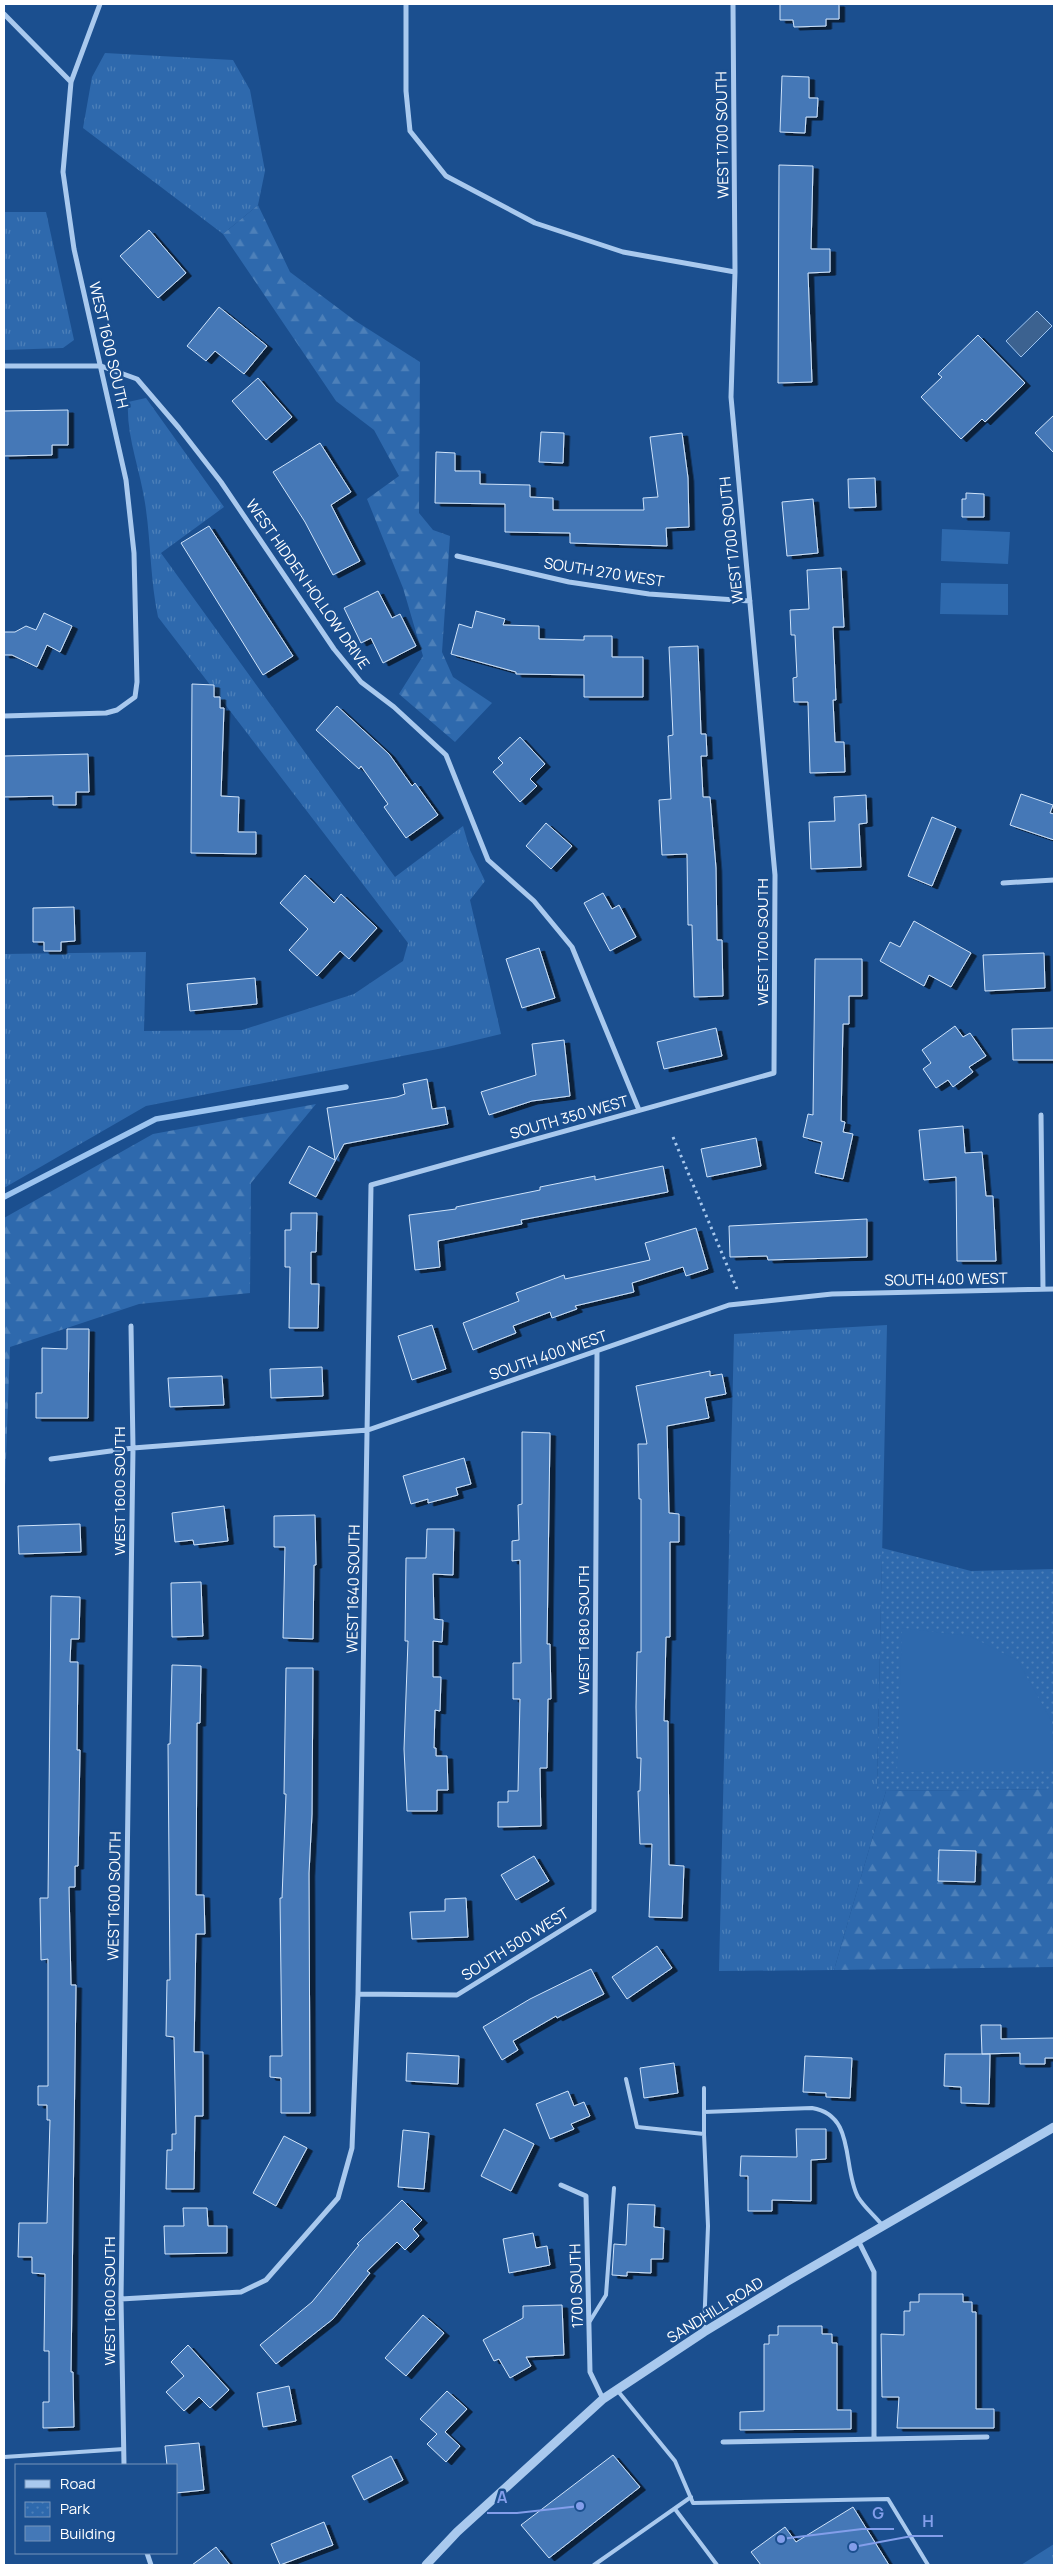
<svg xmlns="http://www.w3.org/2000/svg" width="1058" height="2569" font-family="Manrope,sans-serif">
  <defs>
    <pattern id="grass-tufts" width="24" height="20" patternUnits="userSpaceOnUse" patternTransform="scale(1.25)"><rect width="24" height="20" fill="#2e69ad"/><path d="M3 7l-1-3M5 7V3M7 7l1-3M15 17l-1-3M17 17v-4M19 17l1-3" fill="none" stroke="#4d80b9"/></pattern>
    <pattern id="forest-firs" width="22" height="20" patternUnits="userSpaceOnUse" patternTransform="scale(1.25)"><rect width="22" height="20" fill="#2e69ad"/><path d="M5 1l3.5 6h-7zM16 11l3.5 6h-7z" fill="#4d80b9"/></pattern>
    <pattern id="park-dots" width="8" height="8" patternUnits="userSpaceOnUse" patternTransform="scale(1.25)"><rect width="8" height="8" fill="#2e69ad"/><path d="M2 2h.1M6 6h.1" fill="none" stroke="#4d80b9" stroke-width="1.8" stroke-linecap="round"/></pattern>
    <filter id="shadow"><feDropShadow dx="5.5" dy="3" stdDeviation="0" flood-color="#0009"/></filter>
  </defs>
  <rect width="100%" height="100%" fill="#1b4f8f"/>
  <path fill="url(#grass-tufts)" d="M105,53L233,60L250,90L265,171L258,205L223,234L83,128L92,77Z
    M4,212H46L74,340L63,348L4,350Z
    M146,398L224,507L161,553L395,877L463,826L470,850L485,881L470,900L501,1034L443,1048L146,1106L4,1188V954L146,952L144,1031L242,1030L354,994L403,961L408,943L158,617C150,579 151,541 145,503C140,469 126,436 128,402Z
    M887,1325L877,1790L886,1791L834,1970L719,1971L734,1334Z
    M1054,2544V2565H1021Z"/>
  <path fill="url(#forest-firs)" d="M258,205L290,272L354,320L420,362L419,513L433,530L450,536L442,652L453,677L492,703L455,742L399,694L423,656L403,588L367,499L399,476L374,430L336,401L223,234Z
    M316,1104L251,1183L250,1293L139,1304L10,1347L4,1514V1218L153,1134Z
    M1054,1789V1967L834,1970L886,1791Z"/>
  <path fill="url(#park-dots)" d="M882,1548L971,1571L1054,1569V1789L877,1791Z"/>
  <path fill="#2e69ad" d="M942,529L1010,532L1008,564L941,561Z
    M941,583L1008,584V615L940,614Z
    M902,1628L970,1636L1018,1661L1052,1722L1054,1770L897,1772Z"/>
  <path fill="#3c6290" stroke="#9cc4f0" d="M1037,311L1052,326L1021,357L1006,341Z"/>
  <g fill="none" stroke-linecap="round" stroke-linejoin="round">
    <path stroke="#9cc4f0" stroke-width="5.5" d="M4,1197L156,1119L346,1087"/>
  </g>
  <path fill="#4478b7" stroke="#cfe3fa" filter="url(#shadow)" d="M780,4H839V19H826V26L794,27L793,20H780Z
    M782,76L809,77V98H818L817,117H806L805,133L780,132Z
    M779,165L813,166L811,249H830V272L808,273L812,382L778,383Z
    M149,230L186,273L158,298L120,256Z
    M219,307L267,346L244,374L215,351L206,361L187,346Z
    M978,335L1025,383L985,422L982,419L961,439L921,397L942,377L938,374Z
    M258,378L292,417L266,440L232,401Z
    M68,410V445H52V455L4,456V411Z
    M1054,415V453L1035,433Z
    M541,432L564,433L563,463L539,462Z
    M682,433L688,478L689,527L666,528L667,546L570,543V533L505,532V504L435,503L436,452L455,453V471H480V484L530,485V497L553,498V510H644L643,498L658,497L650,437Z
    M320,443L351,492L331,505L360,561L333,575L305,522L273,472Z
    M875,478L876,507L849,508L848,479Z
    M966,493L984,494V517H962V499H966Z
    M813,499L818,553L787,556L782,502Z
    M209,526L293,656L263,675L181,543Z
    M841,568L844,627H833L836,700H833L835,742H844L845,772L810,773L808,702H794L793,678L797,677L795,635H791L790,610L809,609L807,570Z
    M378,591L392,618L400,614L416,646L383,663L371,638L361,643L344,608Z
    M476,611L505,619L503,625L539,626V639L584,640V636H612V657H643V697H584V675L516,674V672L451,654L459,624L472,628Z
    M44,613L72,626L60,652L47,645L37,667L12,655H4V632H15L26,626L36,630Z
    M698,646L701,734H706L707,756H701L703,797H710L716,868L717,940H722L723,996L694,997L692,925H688L687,854L662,855L659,800L671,799L668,736L673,735L669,647Z
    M192,684L214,685V697H220V708H224L221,796L239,797L238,832H256V854L191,853Z
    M337,706L389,754L412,786L415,783L438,815L406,838L384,807L388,804L361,766L359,769L316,730Z
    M520,737L545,764L530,779L537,786L520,802L493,772L503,763L498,758Z
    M88,754L89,792H76V805H53V796L4,797V756Z
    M1021,794L1053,805L1050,813L1054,814V840L1010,825Z
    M866,795L867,823L859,824L861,867L811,869L809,822L835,821L834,797Z
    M932,817L956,827L932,886L908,876Z
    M546,823L572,846L551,869L526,846Z
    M305,875L334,903L341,894L377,928L349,959L340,951L317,976L289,950L308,929L280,903Z
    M603,893L612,909L619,905L636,937L610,951L584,903Z
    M74,907L75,941L61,942V951H44V942H33V908Z
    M914,921L971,953L951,987L929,975L924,986L880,961L890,942L900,947Z
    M539,948L555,998L522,1008L506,959Z
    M1044,953L1045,988L985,991L983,955Z
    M815,959H862V996H849V1024H843L841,1121L845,1122L843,1132L853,1134L843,1179L815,1173L822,1142L803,1137L808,1114L813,1115Z
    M255,978L257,1004L190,1011L187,984Z
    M955,1026L963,1037L970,1033L986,1056L969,1067L973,1072L953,1087L948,1080L936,1088L923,1069L931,1063L922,1050Z
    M716,1028L722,1056L664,1069L657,1042Z
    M1054,1028V1060H1013L1012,1029Z
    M564,1040L570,1096L532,1101L489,1115L481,1092L536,1075L532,1044Z
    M427,1079L432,1109L445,1107L448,1124L344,1144L316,1197L289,1183L309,1146L335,1160L327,1108L397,1097L405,1094L403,1084Z
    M963,1126L965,1153L982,1152L986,1196H993L996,1261H957L956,1177L924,1180L919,1130Z
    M756,1138L761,1166L707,1177L701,1149Z
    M663,1166L668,1192L521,1220L522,1224L438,1241L440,1267L415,1270L409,1215L456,1209V1207L540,1190V1187L595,1176V1180Z
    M291,1213H317L316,1252H311V1284H319L318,1328H289L290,1267H285V1230H291Z
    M867,1219V1257L768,1260L767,1256L730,1257L729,1226Z
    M696,1228L708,1269L686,1276L683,1267L632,1283L634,1292L575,1306L577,1309L552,1318L550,1312L513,1326L516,1333L473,1350L463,1323L519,1301L516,1293L564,1275L565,1279L650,1260L645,1243Z
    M432,1325L446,1369L412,1380L398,1336Z
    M67,1329H89L88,1418H36V1393H42V1348L67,1349Z
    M322,1367L323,1396L271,1398L270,1369Z
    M710,1371V1376L722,1374L726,1394L705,1398L709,1418L667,1426L669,1513L679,1514V1542H670V1637H666L664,1721H668L669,1865L684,1866L682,1918L649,1917L652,1844H640L638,1791H640L641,1758H637L636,1707L637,1652H641V1499H639L638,1444H647L636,1386Z
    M222,1376L224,1405L170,1407L168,1378Z
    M522,1432L550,1433L547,1644H550L551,1699H548L547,1768H540L541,1826L498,1827V1802H508V1791H518L520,1699H513V1663H521L520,1560L512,1561V1541L519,1540L518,1505L522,1504Z
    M464,1458L471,1484L456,1488L458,1495L428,1503V1499L411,1504L403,1476Z
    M224,1506L228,1541L194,1545L193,1540L175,1542L172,1513Z
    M315,1515L316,1565H314L313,1639L283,1638L285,1547H274V1516Z
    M80,1524L81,1552L19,1554L18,1526Z
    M427,1529H454L453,1575L433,1574L434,1619L443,1620L442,1642L433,1641V1677H441L440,1711L435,1710L434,1748H436V1756H447L448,1790H437V1811H407L404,1749L408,1641H405L406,1558H426Z
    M201,1582L203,1636L172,1637L171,1583Z
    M51,1596L80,1597L79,1639H71L70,1662H78L77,1750H80L78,1866H75V1887H69L71,1985H76L71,2372H73L74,2427L43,2428V2402H49V2351H44L45,2274L32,2273V2257H18L19,2223H47L50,2120H47V2105H38V2086H48V1959L41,1960L40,1898H48Z
    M172,1665L201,1666L200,1723H197L196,1895H204L205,1934H196L194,2052H203V2116H195L194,2189H166L167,2150H172V2134H176L174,2037L166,2036L167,1980H170L168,1744H170Z
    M286,1668H313L312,1814L309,1873L310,2113H281V2078L270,2077V2056H282L280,1898H282L286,1794H284Z
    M939,1850L976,1851L975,1882L938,1881Z
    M534,1856L549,1881L516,1900L501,1875Z
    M466,1898L468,1937L412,1939L410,1912L445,1911V1899Z
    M657,1946L672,1968L627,1999L612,1977Z
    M591,1969L604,1994L557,2018L556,2016L513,2041L518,2050L502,2060L483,2027L530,1999Z
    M981,2025H1001V2039L1054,2038V2058H1045V2064H1020V2053L982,2054Z
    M407,2053L459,2056L458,2084L406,2081Z
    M945,2054H990L989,2104L961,2103V2087L944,2086Z
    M805,2056L852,2058L850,2098L826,2097V2093L803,2092Z
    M674,2063L678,2093L644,2098L640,2068Z
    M568,2091L574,2106L584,2102L590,2116L571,2124L574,2129L550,2139L536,2104Z
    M504,2129L534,2144L511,2191L481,2176Z
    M796,2129H826V2159L811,2160V2201L772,2200V2211H748V2176H740L741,2156L797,2157Z
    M403,2130L429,2133L424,2189L398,2187Z
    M284,2136L307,2148L276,2206L253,2193Z
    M402,2200L422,2220L413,2229L419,2236L405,2250L397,2242L367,2271L370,2273L333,2319L276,2364L260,2345L312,2302L359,2245L357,2244Z
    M628,2204L655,2205L654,2227L664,2228L663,2259H651V2273L627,2272V2276L612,2275L614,2244L626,2245Z
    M183,2208H207L208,2226H227V2253L165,2254L164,2226H184Z
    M533,2233L536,2248L547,2246L550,2265L509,2273L503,2239Z
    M919,2294H963V2302H972V2312H976V2409H994V2428H897L899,2397H882L881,2334L904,2335V2311H910V2302H919Z
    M562,2305L564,2355L526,2357L531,2366L510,2378L499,2359L494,2361L483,2340L523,2318V2306Z
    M423,2315L444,2333L406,2376L385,2358Z
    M778,2326H822V2334H832V2343H837V2410H851V2429L740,2430V2412L764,2411V2344H769V2335H778Z
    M188,2345L229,2390L210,2408L199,2397L184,2411L166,2392L184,2376L171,2362Z
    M289,2386L296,2421L263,2427L257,2393Z
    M447,2391L467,2409L445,2432L460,2446L446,2462L427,2444L437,2434L420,2419Z
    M199,2443L204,2490L176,2493V2465H167L165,2446Z
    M613,2455L640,2487L549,2558L521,2525Z
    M391,2456L403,2480L364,2500L352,2476Z
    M853,2507L889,2565H761L751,2552L785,2527L796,2542Z
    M324,2522L333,2545L280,2565L271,2544Z
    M216,2547L230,2565H192Z"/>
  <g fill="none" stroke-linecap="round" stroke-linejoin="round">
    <path stroke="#a9c9ee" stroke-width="3" stroke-dasharray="2.5 4" stroke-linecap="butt" d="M673,1137L737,1289"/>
    <path stroke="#a9c9ee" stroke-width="4" d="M626,2079L637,2127L704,2134L708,2226L704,2330
      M704,2088V2134
      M704,2112L812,2108C856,2115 842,2167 858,2197C864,2207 875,2216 883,2226
      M590,2321L606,2295L614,2188
      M617,2390L675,2461L693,2503L888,2499L928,2565
      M4,2457L124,2449
      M675,2509L717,2565
      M594,2565L691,2497"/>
    <path stroke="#a9c9ee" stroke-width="5" d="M406,4V91L410,131L446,176L535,223L623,252L735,272
      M4,14L71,82
      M4,366H101L137,379L179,428L221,482L334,649L361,682L394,707L446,755L488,860L534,901L572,947L639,1110
      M457,556L569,582L649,594L750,601
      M4,716L106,713L117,710L135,697L137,682L134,553L126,480L74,249L63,172L71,82L100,4
      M1003,883L1054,880
      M1041,1115L1043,1289
      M51,1459L133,1448L368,1430L729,1305L832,1294L1054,1289
      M358,1994L457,1995L594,1910L597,1351
      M561,2185L586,2196L590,2372L603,2399
      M858,2240L874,2272V2439
      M121,2299L241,2292L266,2280L338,2198L352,2148L358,1994L371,1185L774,1073L775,875L731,397L735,272L733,4
      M723,2442L987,2437
      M124,2465L121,2299L133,1448L131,1326
      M147,2553L151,2565"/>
    <path stroke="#a9c9ee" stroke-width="9" d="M426,2565L457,2532L603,2399L704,2332L788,2281L1054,2127"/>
  </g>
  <g text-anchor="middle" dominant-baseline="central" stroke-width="5" stroke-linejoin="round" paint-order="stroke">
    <g font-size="15" fill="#fff" stroke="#1b4f8f">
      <text transform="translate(722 135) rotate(-91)">WEST 1700 SOUTH</text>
      <text transform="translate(109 345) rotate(77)">WEST 1600 SOUTH</text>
      <text transform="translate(731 540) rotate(-96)">WEST 1700 SOUTH</text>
      <text transform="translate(604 572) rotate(9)">SOUTH 270 WEST</text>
      <text transform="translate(308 584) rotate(55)">WEST HIDDEN HOLLOW DRIVE</text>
      <text transform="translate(762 942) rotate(-90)">WEST 1700 SOUTH</text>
      <text transform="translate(569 1117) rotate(-16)">SOUTH 350 WEST</text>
      <text transform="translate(946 1279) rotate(-1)">SOUTH 400 WEST</text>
      <text transform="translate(548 1355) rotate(-19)">SOUTH 400 WEST</text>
      <text transform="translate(119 1491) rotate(-90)">WEST 1600 SOUTH</text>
      <text transform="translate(353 1589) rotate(-89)">WEST 1640 SOUTH</text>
      <text transform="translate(583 1630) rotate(-90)">WEST 1680 SOUTH</text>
      <text transform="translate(114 1896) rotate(-89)">WEST 1600 SOUTH</text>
      <text transform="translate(515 1944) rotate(-32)">SOUTH 500 WEST</text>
      <text transform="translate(576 2286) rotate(-92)">1700 SOUTH</text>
      <text transform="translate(109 2301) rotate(-90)">WEST 1600 SOUTH</text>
      <text transform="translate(715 2310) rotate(-32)">SANDHILL ROAD</text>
    </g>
  </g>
  <path fill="none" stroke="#839eea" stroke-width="2" d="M580 2506L517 2513H487M781 2539L862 2529H894M853 2547L912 2536H943"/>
  <g fill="#839eea" stroke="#1b4f8f" stroke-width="2">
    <circle cx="580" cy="2506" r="5"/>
    <circle cx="781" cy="2539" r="5"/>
    <circle cx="853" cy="2547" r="5"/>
  </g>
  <g font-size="16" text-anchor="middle" font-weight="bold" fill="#839eea" stroke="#1b4f8f" stroke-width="5" stroke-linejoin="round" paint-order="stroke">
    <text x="502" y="2503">A</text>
    <text x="878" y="2519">G</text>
    <text x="928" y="2527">H</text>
  </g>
  <rect width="1058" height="2569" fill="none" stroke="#ffffff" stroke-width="10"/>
  <rect x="15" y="2464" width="162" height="90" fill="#1b4f8f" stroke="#7695bc"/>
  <rect x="25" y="2480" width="25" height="8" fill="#a9c9ee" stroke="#7695bc"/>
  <text x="60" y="2489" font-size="15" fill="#ffffff">Road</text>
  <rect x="25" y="2502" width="25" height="15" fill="url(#park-dots)" stroke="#7695bc"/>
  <text x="60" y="2514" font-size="15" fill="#ffffff">Park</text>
  <rect x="25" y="2526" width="25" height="15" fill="#4478b7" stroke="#7695bc"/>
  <text x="60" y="2539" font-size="15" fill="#ffffff">Building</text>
</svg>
